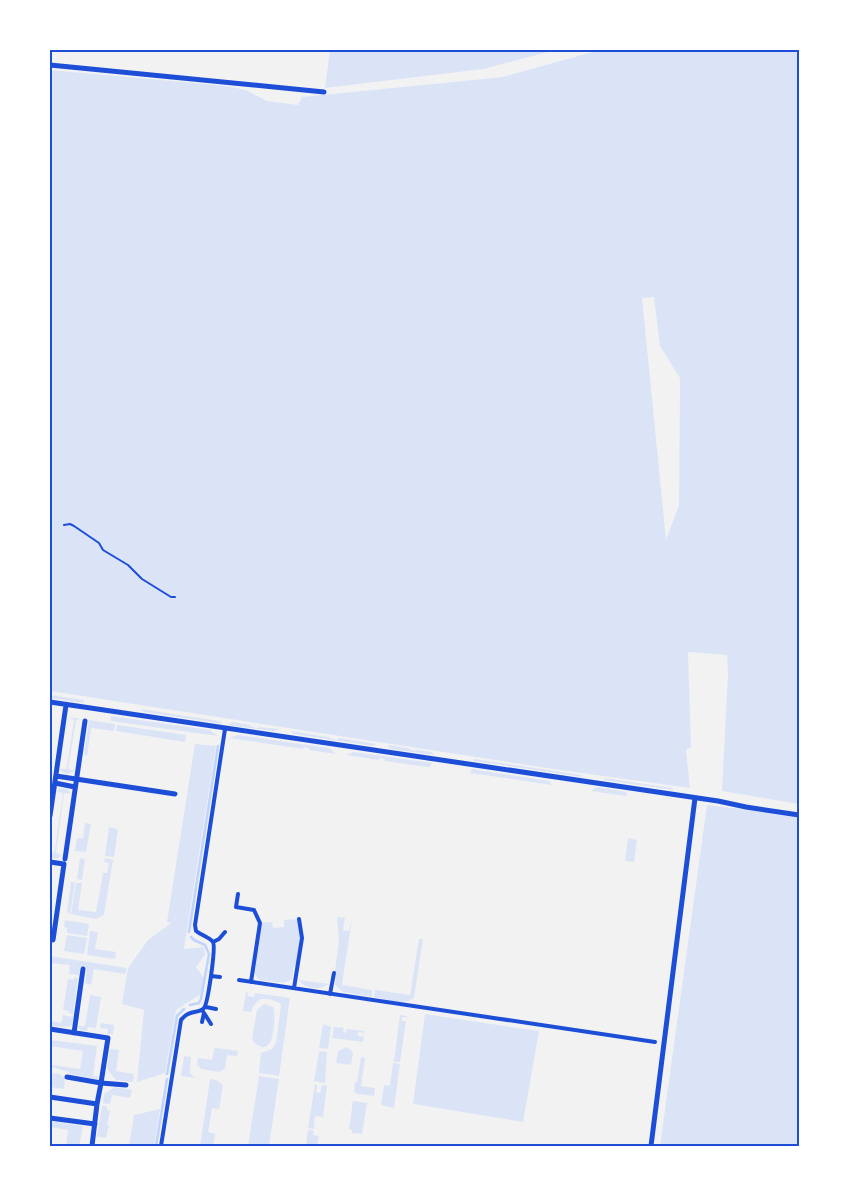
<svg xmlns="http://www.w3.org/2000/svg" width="849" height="1196" font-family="'PT Sans Narrow',sans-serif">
  <rect width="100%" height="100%" fill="#f2f2f2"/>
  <path fill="#dbe4f7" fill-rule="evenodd" d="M330,50H556L483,69L325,88Z
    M600,50H796L799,61V804L722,791L728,674L727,655L688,652L691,747L686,750L690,788L553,769L50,691V70L227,86L246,90L267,101L298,105L302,97L503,77ZM654,297L660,346L680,378L679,505L666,540L642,298Z
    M50,695L84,700L83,703L50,698Z
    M140,709L219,721L223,724L145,712Z
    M111,716L210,730L218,736L111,721Z
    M68,717L82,719L76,720L68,769L75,771L67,774L62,772L60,769H67V766L74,720Z
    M89,720L115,724L114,731L91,728L87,756L84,754Z
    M232,722L250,725L252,727L257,728L259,727L280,729L274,731L228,725Z
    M117,725L186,735L185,742L116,731Z
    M291,731L328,737L336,740L339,738L376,744L373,746L294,734Z
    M238,735L329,748L336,754L310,750L309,748L304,747L303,749L229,738Z
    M195,744L216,746L184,949L204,947L205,955L196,967L204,978L201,994L176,1010L165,1073L137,1082L144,1010L122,1004L128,968L148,940L171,923L167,922Z
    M387,745L407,748L414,751L417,750L432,752L434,755L391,749Z
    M354,752L432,763L430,767H427L385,761V759L380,758L378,760L346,755Z
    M474,759L582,775V777L474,761Z
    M472,769L549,781L552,785L470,773Z
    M604,778L672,788L674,790L604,780Z
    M597,787L627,792L626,796L591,791Z
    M60,788L67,789L71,794L64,793L56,853L62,855C59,859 55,860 50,857V852L54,853L55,849L63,793L57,792Z
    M707,805L799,816V1146H660Z
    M85,823L91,824L86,852L75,851L77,838H83Z
    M109,827L118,829L114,857L105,856Z
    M628,838L637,840L634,862L625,861Z
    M80,858L85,859L82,880L77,879Z
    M105,858L113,860L104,915L96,919L71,914L76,883H82L78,910L96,912L103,873H107L109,863L104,862Z
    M71,882H75L70,915L67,911Z
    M337,917L345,918L343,930L349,931L352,919L342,985L372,990V997L343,992L335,985L336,971H335L339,941Z
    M299,919L302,938L297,966H294L292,979L284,983L259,980L254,973L260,923L272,922L273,928L284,927V920Z
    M65,920L89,924L87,936L67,933V928L64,927Z
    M90,931L98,932L95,949L116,952L115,959L87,955Z
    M67,935L87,938L84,954L64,951Z
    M419,939H423L414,998C405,1006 385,999 374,997L375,990L410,995Z
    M50,956L127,968L125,974L94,969L91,985L85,983L87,968L80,967L79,975L69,974L70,965L51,963L50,971Z
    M74,977L78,978L73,1014L69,1013V1011L63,1010L68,979L73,980Z
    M298,980L329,984C318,991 307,989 298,980Z
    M246,992H248L247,996L254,997L255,993L290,998L279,1076L259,1073L261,1053L272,1049L276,1043L281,1006L280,1003L269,999H260L253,1006L251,1012L243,1011Z
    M90,995L101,997L96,1028L88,1027L87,1031L80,1030L78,1026H85Z
    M264,1004L273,1007C276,1013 274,1039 269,1044C266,1047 265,1047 262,1047L254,1043L252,1038L257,1010Z
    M425,1014L539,1031L523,1122L413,1104Z
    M63,1015L73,1017L72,1024L69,1027L50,1026V1021L61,1023Z
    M400,1015L407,1016V1017H402V1021H406L400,1062H394Z
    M101,1023L114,1025L113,1035L107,1034L108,1029L100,1028Z
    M323,1024L331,1027L328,1049L319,1048Z
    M334,1027L344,1028L343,1032L346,1033L347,1029L364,1031V1033L358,1032V1036L364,1037L363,1042L332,1038Z
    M50,1040L97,1046L93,1076L99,1077L97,1079L69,1074V1072L52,1067V1065L80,1069L83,1051L50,1046Z
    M346,1047L351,1050L353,1054L351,1065L336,1063L338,1051Z
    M216,1048L238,1051L237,1056L227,1055L225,1069L219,1072L201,1069L197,1064L198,1058L212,1060L214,1049Z
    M110,1049L119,1050L116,1071L134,1074L133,1082L116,1080L107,1069Z
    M319,1051L327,1052L325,1083L314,1081Z
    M184,1056L191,1057L190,1073L194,1077L204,1079L181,1076Z
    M361,1057L365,1058L361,1086L375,1088L374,1096L358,1094L354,1092L355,1082H357Z
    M393,1063L400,1064L394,1108L381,1105L384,1085L390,1086Z
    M53,1073L61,1074V1076L65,1077L64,1089L50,1087Z
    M259,1076L279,1079L269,1146H248Z
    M210,1079L216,1080L223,1085L219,1109L212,1108L208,1132L215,1134L213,1146H200Z
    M315,1084L317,1085L316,1092L320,1093L322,1085L327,1086L323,1117L315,1116L314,1129L308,1128Z
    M115,1087L132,1090L130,1098L112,1095L110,1104L103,1103L104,1094Z
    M353,1101L367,1103L362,1134L352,1133V1130L349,1129Z
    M102,1106H107V1110L110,1111L107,1125H109L106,1138L97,1137Z
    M160,1109L154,1146H129L134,1115Z
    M50,1121L83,1126L79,1146H66L68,1130L50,1127Z
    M308,1130L314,1131L313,1135L319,1136L317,1146H306Z"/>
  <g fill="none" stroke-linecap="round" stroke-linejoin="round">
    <path stroke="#bfd3fe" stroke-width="2.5" d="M189,932L218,746
      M190,1005L199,1003L201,999L209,954L205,945L194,940L191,937
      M167,1074L177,1016L184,1009
      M156,1146L167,1079"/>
    <path stroke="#1d4ed8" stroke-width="2" d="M64,525L70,524L74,526L99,543L103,550L128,565L142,579L171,597H175"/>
    <path stroke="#1d4ed8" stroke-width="4" d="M238,894L236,907L254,910L260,923L251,982
      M213,942L219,939L225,932
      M211,976L220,977
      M239,980L655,1042
      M294,988L302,938L299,919
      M330,994L334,973
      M206,1007L216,1009
      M204,1013L211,1024
      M202,1022L204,1013L202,1010
      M161,1146L181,1020C189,1009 199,1014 204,1008C208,1003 216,947 213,942C209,937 201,935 196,931L195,925L225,729"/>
    <path stroke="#1d4ed8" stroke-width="5" d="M50,65L324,92
      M50,702L718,801L746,807L799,815
      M56,776L175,794
      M55,783L75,787
      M50,816L66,705
      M65,859L85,721
      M50,862L64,864L53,940
      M50,1029L108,1038L101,1083L126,1085
      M74,1033L83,969
      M67,1077L101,1083L97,1104
      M50,1097L97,1104L92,1146
      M50,1118L95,1124
      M651,1146L695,798"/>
  </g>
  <rect width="849" height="1196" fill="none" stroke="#ffffff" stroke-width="102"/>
  <rect x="51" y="51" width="747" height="1094" fill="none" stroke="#1d4ed8" stroke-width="2"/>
</svg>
